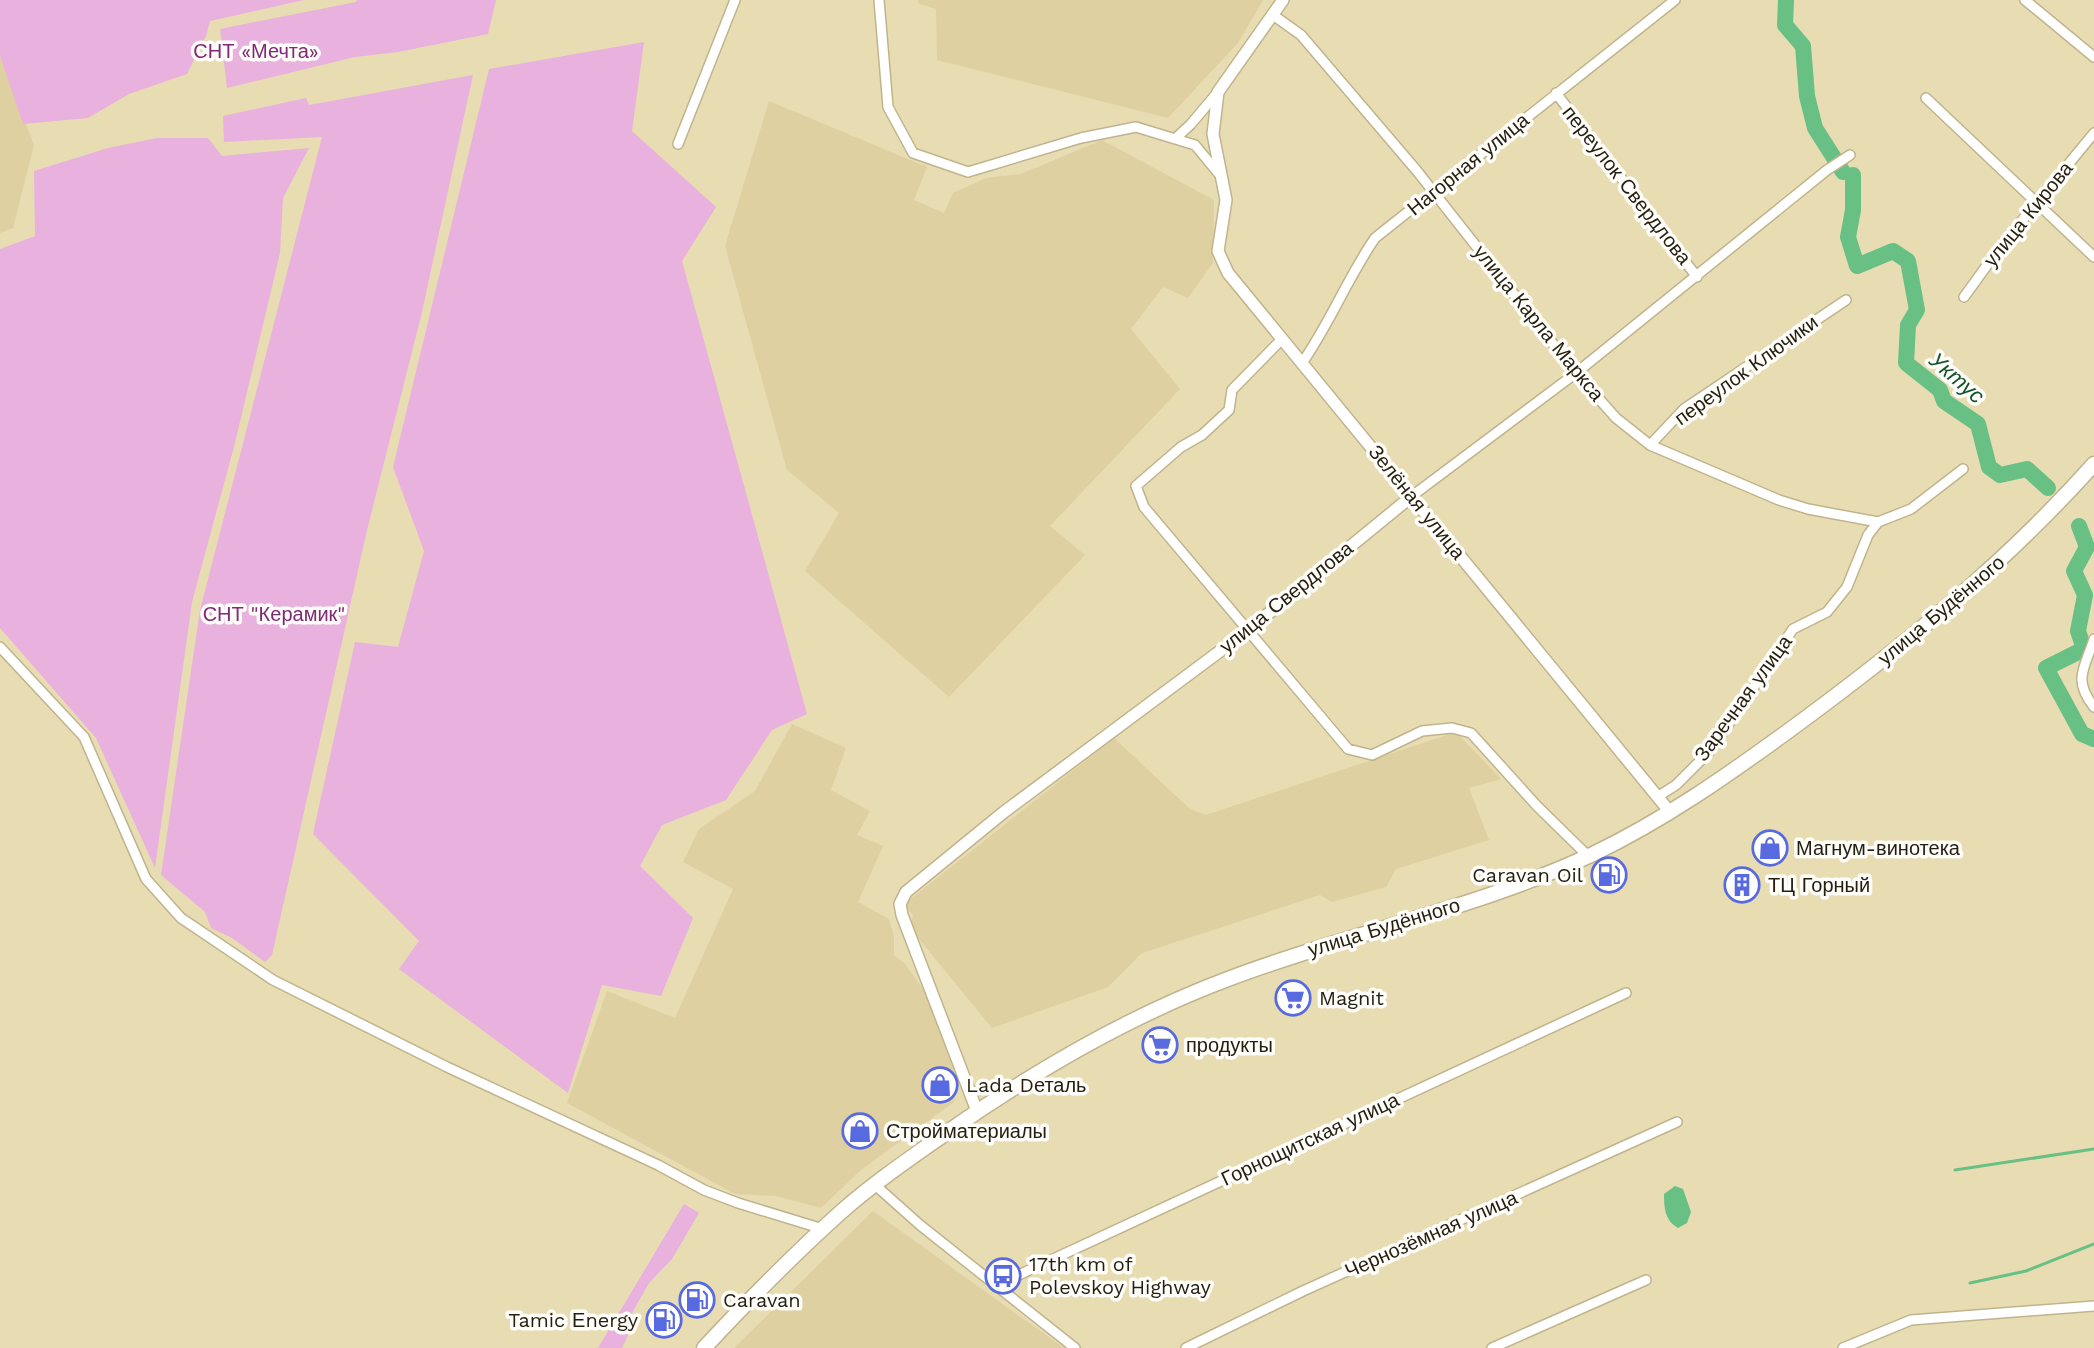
<svg xmlns="http://www.w3.org/2000/svg" width="2094" height="1348" font-family="'Work Sans',sans-serif">
  <rect width="100%" height="100%" fill="#e8dcb3"/>
  <path fill="#dfd0a1" d="M918,0H1263L1238,43L1168,118L937,60L936,9L918,3Z
    M0,57L34,145L13,228L0,233Z
    M769,101L927,167L914,200L944,213L953,193L986,178L1021,174L1102,140L1214,200L1213,263L1188,298L1163,287L1131,329L1180,389L1050,526L1085,555L949,697L805,571L839,513L787,470L725,246Z
    M792,724L846,748L831,790L870,811L857,835L883,846L858,902L889,919L894,936V955L905,964L925,992L958,1082L954,1102L861,1170L821,1208L776,1196L735,1194L567,1103L607,991L675,1018L733,889L683,862L699,829L755,791Z
    M1450,734L1459,735L1501,779L1469,788L1489,840L1396,869L1386,887L1332,902L1320,895L1142,953L1108,987L992,1028L910,928L913,915L903,905L1114,738L1190,809L1206,815Z
    M873,1211L1064,1348H734Z"/>
  <path fill="#e8b1de" d="M0,0H304L210,21L206,36L187,74L129,94L88,118L23,124L0,56Z
    M357,0H496L488,34L398,52L355,57L227,88L220,29L356,2Z
    M644,42L632,131L716,207L682,261L807,714L772,730L726,800L662,825L640,866L693,918L661,996L602,985L568,1093L399,969L419,941L313,834L355,642L398,647L424,551L393,467L489,69Z
    M473,75L422,312L367,530L272,955L265,962L232,938L211,928L205,912L161,875L200,610L322,137L224,142L223,116L306,98L309,105Z
    M157,138H208L222,156L309,148L283,198L280,253L235,443L192,602L155,868L96,738L0,628V249L35,236L34,171L108,148Z
    M684,1204L699,1213L672,1259L649,1283L628,1320L629,1333L622,1348H598Z"/>
  <path fill="#68c084" d="M1675,1186L1683,1189L1691,1212L1687,1223L1678,1228C1665,1221 1664,1208 1664,1194Z"/>
  <g fill="none" stroke-linecap="round" stroke-linejoin="round">
    <path stroke="#68c084" stroke-width="3" d="M1955,1170L2094,1149
      M1970,1283L2026,1271L2094,1244"/>
    <path stroke="#68c084" stroke-width="16" d="M1786,0L1785,25L1803,46L1807,96L1815,128L1843,172
      M1853,175V210L1848,237L1857,266L1893,251L1908,261L1917,310L1908,325L1906,363L1940,390L1944,401L1978,424L1989,467L2000,475L2027,469L2048,488
      M2079,526L2087,547L2074,571L2085,595L2078,631L2084,649L2046,668L2082,734L2094,739"/>
    <defs>
      <path id="minor" d="M879,0L888,107L913,153L968,172L1081,138L1136,127L1195,145L1219,174
        M2025,0L2094,57
        M1273,15L1301,35L1417,171L1576,373L1616,418L1650,445L1779,500L1808,509L1878,522
        M1556,93L1697,277
        M1926,98L2094,257
        M1175,139L1191,124L1218,92
        M678,144L735,0
        M1964,297L2001,246L2094,133
        M1282,339L1232,390L1229,410L1202,435L1181,447L1136,486L1144,507L1348,749L1372,755L1422,731L1452,728L1471,733L1537,806L1588,856
        M1302,363C1330,323 1347,279 1375,238L1675,0
        M1650,445L1684,409L1846,300
        M1412,496L1576,373L1827,170L1850,155
        M1878,522L1911,509L1963,469
        M2094,639C2085,668 2072,679 2094,707
        M0,647L84,737L146,879L181,918L273,980L447,1067L658,1165L704,1190L738,1203L823,1229
        M1657,797L1676,785L1711,750L1793,629L1827,612L1847,587L1868,535L1878,522
        M874,1184L920,1225L1075,1348
        M995,1286L1626,993
        M1186,1348L1303,1291L1677,1122
        M1492,1348L1646,1280
        M1843,1348L1911,1320L2094,1306"/>
      <path id="tertiary" d="M1283,0L1218,92L1213,134L1226,200L1218,251L1228,273L1670,812
        M977,1111L902,915L900,904L906,892L1004,812L1247,631L1412,496"/>
      <path id="primary" d="M704,1348C748,1301 793,1255 841,1212C875,1182 912,1157 949,1131C1035,1071 1129,1016 1228,979C1348,933 1476,909 1593,854C1664,820 1728,775 1791,729C1900,649 2004,565 2094,464"/>
    </defs>
    <use href="#minor" stroke="#c0b48d" stroke-width="12"/>
    <use href="#tertiary" stroke="#c0b48d" stroke-width="14"/>
    <use href="#primary" stroke="#c0b48d" stroke-width="17"/>
    <use href="#minor" stroke="#fff" stroke-width="9"/>
    <use href="#tertiary" stroke="#fff" stroke-width="11"/>
    <use href="#primary" stroke="#fff" stroke-width="14"/>
  </g>
  <defs>
    <symbol id="shop-ring" viewBox="-11 -11 22 22"><circle r="9.5" fill="#fefdf9" stroke="#586ae0" stroke-width="1.5"/><path d="M-5-2.5h2.3a2.7 3.5 0 0 1 5.4 0H5L5.5 6h-11ZM-1.5-2.5h3a1.5 2.3 0 0 0-3 0Z" fill="#586ae0"/></symbol>
    <symbol id="fuel-ring" viewBox="-11 -11 22 22"><circle r="9.5" fill="#fefdf9" stroke="#586ae0" stroke-width="1.5"/><path d="M-5.5-6h7V0h2V4h1.3V-2.5L3-4.5l.8-.8L6-3V5H2.5V1h-1V6h-7ZM-4.2-4.7v3.2H.2V-4.7Z" fill="#586ae0"/></symbol>
    <symbol id="building-ring" viewBox="-11 -11 22 22"><circle r="9.5" fill="#fefdf9" stroke="#586ae0" stroke-width="1.5"/><path d="M-4-6H4V6H1V3H-1V6H-4ZM-2.5-4.3h1.7v1.8h-1.7ZM.8-4.3h1.7v1.8H.8ZM-2.5-1h1.7V.8h-1.7ZM.8-1h1.7V.8H.8Z" fill="#586ae0"/></symbol>
    <symbol id="supermarket-ring" viewBox="-11 -11 22 22"><circle r="9.5" fill="#fefdf9" stroke="#586ae0" stroke-width="1.5"/><path d="M-6-5.5h2.5l.6 2H6L4.5 2H-2.5L-4.4-4H-6ZM-1.5 3.2a1.3 1.3 0 1 0 .1 0ZM3 3.2a1.3 1.3 0 1 0 .1 0Z" fill="#586ae0"/></symbol>
    <symbol id="bus-ring" viewBox="-11 -11 22 22"><circle r="9.5" fill="#fefdf9" stroke="#586ae0" stroke-width="1.5"/><path d="M-5-6H5V4H4V6H2V4H-2V6H-4V4H-5ZM-3.5-4V0h7V-4ZM-3.5 1.2v1.5H-2V1.2ZM2 1.2v1.5H3.5V1.2Z" fill="#586ae0"/></symbol>
  </defs>
  <g fill-rule="evenodd">
    <use href="#shop-ring" x="1750" y="828" width="40" height="40"/>
    <use href="#fuel-ring" x="1589" y="855" width="40" height="40"/>
    <use href="#building-ring" x="1722" y="865" width="40" height="40"/>
    <use href="#supermarket-ring" x="1273" y="978" width="40" height="40"/>
    <use href="#supermarket-ring" x="1140" y="1025" width="40" height="40"/>
    <use href="#shop-ring" x="920" y="1065" width="40" height="40"/>
    <use href="#shop-ring" x="840" y="1111" width="40" height="40"/>
    <use href="#bus-ring" x="983" y="1256" width="40" height="40"/>
    <use href="#fuel-ring" x="677" y="1280" width="40" height="40"/>
    <use href="#fuel-ring" x="644" y="1300" width="40" height="40"/>
  </g>
  <g text-anchor="middle" dominant-baseline="central" stroke-width="7" stroke-linejoin="round" paint-order="stroke">
    <g font-size="20" fill="#812976" stroke="#fefdf9">
      <text x="256" y="51">СНТ «Мечта»</text>
      <text x="274" y="614">СНТ "Керамик"</text>
    </g>
    <g font-size="20" fill="#231e0f" stroke="#fefdf9">
      <text transform="translate(1468 164) rotate(-39)">Нагорная улица</text>
      <text transform="translate(1627 185) rotate(52)">переулок Свердлова</text>
      <text transform="translate(2028 214) rotate(-51)">улица Кирова</text>
      <text transform="translate(1539 323) rotate(51)">улица Карла Маркса</text>
      <text transform="translate(1746 370) rotate(-36)">переулок Ключики</text>
      <text transform="translate(1417 502) rotate(51)">Зелёная улица</text>
      <text transform="translate(1286 597) rotate(-39)">улица Свердлова</text>
      <text transform="translate(1941 610) rotate(-40)">улица Будённого</text>
      <text transform="translate(1743 698) rotate(-54)">Заречная улица</text>
      <text transform="translate(1384 927) rotate(-17)">улица Будённого</text>
      <text transform="translate(1310 1139) rotate(-25)">Горнощитская улица</text>
      <text transform="translate(1431 1234) rotate(-24)">Чернозёмная улица</text>
    </g>
    <g font-size="20" fill="#231e0f" stroke="#fefdf9" text-anchor="start">
      <text x="1796" y="848">Магнум-винотека</text>
      <text x="1583" y="875" text-anchor="end">Caravan Oil</text>
      <text x="1768" y="885">ТЦ Горный</text>
      <text x="1319" y="998">Magnit</text>
      <text x="1186" y="1045">продукты</text>
      <text x="966" y="1085">Lada Dеталь</text>
      <text x="886" y="1131">Стройматериалы</text>
      <text x="1029" y="1264">17th km of<tspan x="1029" dy="23">Polevskoy Highway</tspan></text>
      <text x="723" y="1300">Caravan</text>
      <text x="638" y="1320" text-anchor="end">Tamic Еnergy</text>
    </g>
    <g font-size="22" font-style="italic" fill="#13542e" stroke="#fefdf9">
      <text transform="translate(1957 378) rotate(41)">Уктус</text>
    </g>
  </g>
</svg>
